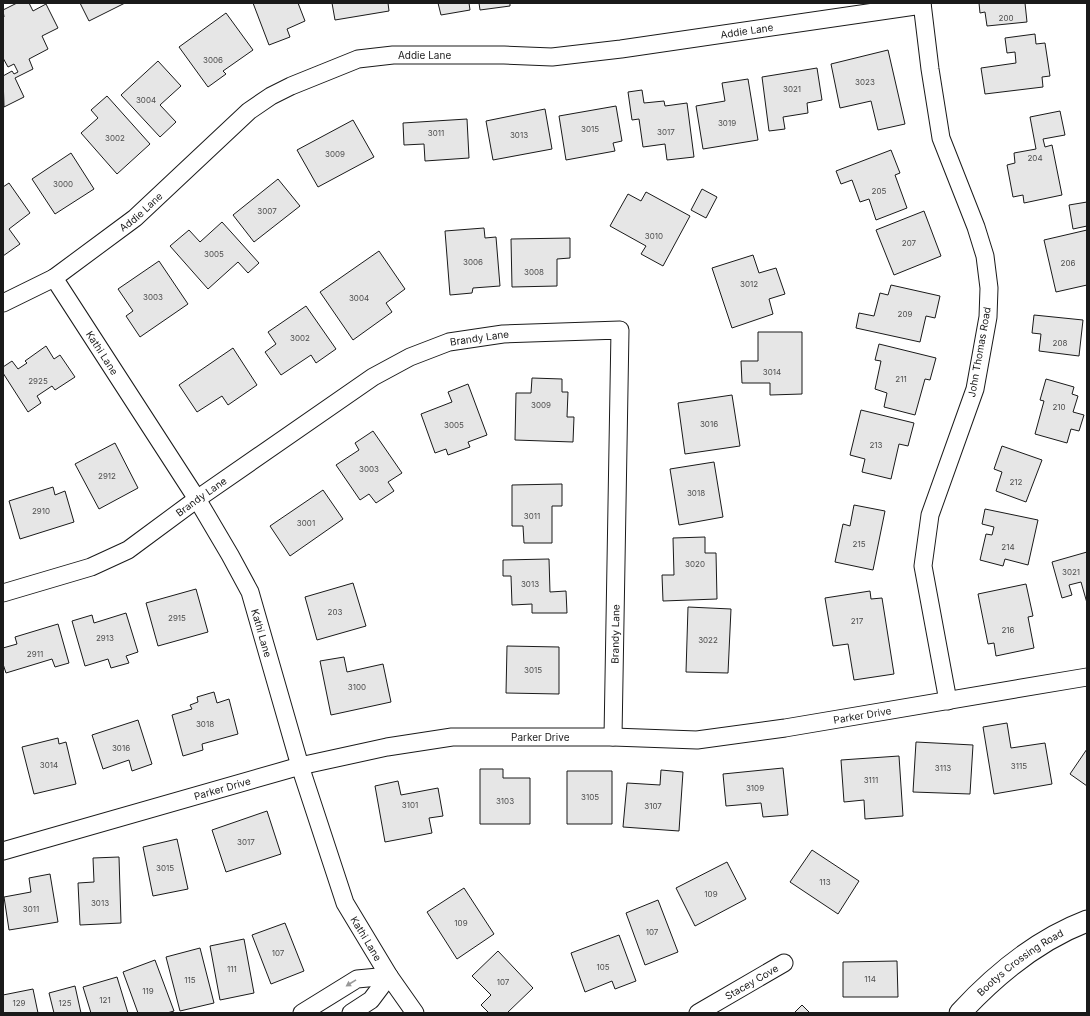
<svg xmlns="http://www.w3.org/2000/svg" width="1090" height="1016" font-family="Inter,sans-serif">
  <rect width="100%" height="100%" fill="#fff"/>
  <path fill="#e6e6e6" stroke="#1a1a1a" d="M17,3H29L33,11L46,4L58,28L42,36L48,49L29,59L33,69L15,78L24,97L4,107L3,76L12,71L14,74L18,72L14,64L8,67L3,58V18L4,17L3,10Z
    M80,3H125L89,21Z
    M253,3H298L305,21L287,29L290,37L269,45Z
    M332,3H388L389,11L335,20Z
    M438,3H469L470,10L441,15Z
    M479,3H510V6L480,10Z
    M979,3H1025L1027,22L987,26L985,12L980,13Z
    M226,13L253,50L223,71L226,74L208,87L179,47Z
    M1035,34L1036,44L1045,43L1050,76L1042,77L1043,87L985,94L981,68L1016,63L1015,52L1007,53L1005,38Z
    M888,50L905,124L878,130L871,101L840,108L831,64Z
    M158,61L181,86L160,105L176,122L160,137L121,95Z
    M817,68L822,100L807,103L808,113L783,117L785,129L769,131L762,77Z
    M748,79L758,140L703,149L696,106L725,101L722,83Z
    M642,90L644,103L664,101L665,106L687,103L694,157L667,160L665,144L643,147L639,119L632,120L628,92Z
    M107,96L150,144L117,174L81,133L98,118L91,110Z
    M616,106L622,141L613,143L615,151L566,160L559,116Z
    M545,109L552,149L493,160L486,121Z
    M1060,111L1065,135L1043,139L1045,147L1052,145L1062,195L1024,203L1023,195L1013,197L1007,165L1015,163L1014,153L1036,149L1030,117Z
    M467,119L469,158L425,161L424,144L404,145L403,123Z
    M353,120L374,157L318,187L297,150Z
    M891,150L900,173L895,175L907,208L876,220L869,199L860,202L852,180L841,184L836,171Z
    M71,153L94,189L55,214L32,179Z
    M278,179L300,206L254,242L233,215Z
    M9,183L30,213L9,229L20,244L3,256V187Z
    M702,189L717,197L706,218L691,210Z
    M646,192L690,216L663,266L641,254L646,246L610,226L628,194L641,201Z
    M1087,202V226L1073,229L1069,205Z
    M924,211L941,256L894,275L876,230Z
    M222,222L259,263L248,273L238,262L208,289L170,246L189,230L200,242Z
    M484,228L485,238L496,237L500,286L473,288L472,293L450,295L445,231Z
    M1087,230V285L1056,292L1044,240Z
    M570,238V258L557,259V286L512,287L511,239Z
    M379,251L405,289L386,303L392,312L353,340L320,292Z
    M753,255L759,273L776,268L785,294L769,299L773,314L732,328L712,268Z
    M159,261L188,304L140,337L126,316L133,311L118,289Z
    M891,285L940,296L935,318L926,316L920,342L856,328L859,313L874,316L880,293L888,295Z
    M306,306L336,349L316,363L311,355L281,375L265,352L276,344L268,332Z
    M1034,315L1083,320L1079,356L1039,351L1041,334L1032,333Z
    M758,332H802V394L770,395V383H742L741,361H758Z
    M879,344L936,358L930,380L925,379L915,415L884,407L887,393L875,389L881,361L875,360Z
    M46,346L54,359L60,355L75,377L55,390L52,386L37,396L41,403L28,412L3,373V367L12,361L18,369L27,363L25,361Z
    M233,348L257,385L228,405L222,396L197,412L179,385Z
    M532,378L562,379V392H568L567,417H574L573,442L515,440L516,393H531Z
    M1046,379L1074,387L1072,394L1078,396L1073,412L1084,415L1079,431L1071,429L1067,443L1035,434L1044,401L1040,400Z
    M468,384L487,435L468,442L470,447L448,455L446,449L435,453L421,414L452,402L448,392Z
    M732,395L740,446L685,454L678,403Z
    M861,410L914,423L908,446L899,444L891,479L862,472L865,459L850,455Z
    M373,431L402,473L388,482L394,491L376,503L369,494L360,500L336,465L359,450L355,443Z
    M115,443L138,488L99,509L75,464Z
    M1002,446L1042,460L1026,502L996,491L1002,472L994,469Z
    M714,462L723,517L679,525L670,469Z
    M562,484V506H552V543H524L523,526H512V485Z
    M53,487L55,495L65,491L74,522L20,539L9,501Z
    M323,490L343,519L290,556L270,526Z
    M854,505L885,511L873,570L835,562L843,524L850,526Z
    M985,509L1038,520L1028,565L1005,559L1003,566L980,560L986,534L992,535L994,527L982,524Z
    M705,537V553H716L717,599L663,601L662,575H674L673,538Z
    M1087,552V603L1081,582L1069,585L1072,595L1062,598L1052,562Z
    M549,559L550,592L566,591L567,613H532V604L512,605L511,576H503V560Z
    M353,583L366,626L317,640L305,597Z
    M1026,584L1033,616L1028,617L1034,648L996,656L994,643L988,644L978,594Z
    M196,589L208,632L158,646L146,603Z
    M870,591L871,599L882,598L894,674L854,680L848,644L833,646L825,598Z
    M688,607L731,609L728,673L686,672Z
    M126,613L138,652L126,656L129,663L111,668L108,659L85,666L72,621L92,615L94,623Z
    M58,624L69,663L55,667L52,659L6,673L3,664V648L17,644L15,637Z
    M507,646L559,647V694L506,693Z
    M344,657L347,672L383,664L391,702L331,715L320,661Z
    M214,692L217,703L229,699L238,734L202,744L203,750L183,756L172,715L192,709L190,705L198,702L197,697Z
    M138,720L152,764L132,771L129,760L103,769L92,735Z
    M1007,723L1011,748L1045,743L1052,784L994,794L983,727Z
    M58,738L59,744L66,742L76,784L34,794L22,747Z
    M916,742L973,745L970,794L913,792Z
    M1087,749V786L1070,774Z
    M899,756L903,816L865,819L864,800L844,802L841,760Z
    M783,768L788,815L763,817L761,803L726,806L723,774Z
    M480,769H503V778H530V824H480Z
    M661,770L683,772L679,831L623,827L627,783L660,785Z
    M567,771H612V824H567Z
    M398,781L401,795L438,788L443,816L429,818L432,833L385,842L375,786Z
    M267,811L281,854L226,872L212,830Z
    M177,839L188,889L153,896L143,847Z
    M812,850L859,881L838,914L790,882Z
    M119,857L121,923L80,925L78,883L94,882L93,858Z
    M727,862L746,899L695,926L676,888Z
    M50,874L58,922L9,930L4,897L31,892L29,878Z
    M464,888L494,934L457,959L427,912Z
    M658,900L678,952L645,965L626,913Z
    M285,923L304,971L271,984L252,935Z
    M619,935L636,981L615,989L612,981L585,992L571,953Z
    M244,939L254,993L220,1000L210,946Z
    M200,948L214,1003L180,1011L166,957Z
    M498,951L533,988L507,1013H489L481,1005L491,995L472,976Z
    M155,960L174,1011L167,1013H138L123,972Z
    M897,961L898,997H843V962Z
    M117,977L128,1013H91L83,987Z
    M75,986L81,1013H54L49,993Z
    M33,989L38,1013H3V995Z
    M802,1005L810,1013H794Z"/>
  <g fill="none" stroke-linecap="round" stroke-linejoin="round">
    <defs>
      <g id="minor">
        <path d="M922,3L930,69L941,138L976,227L985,256L989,288L988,317L975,389L930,515L923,566L948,701"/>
        <path id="s1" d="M54,278L197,499L230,555L250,592L300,766L345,903L389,976L415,1013"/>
        <path id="s2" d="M3,303L54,278L135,218L249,111L271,96L291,86L358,59L393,55H504L552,57L621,49L922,5"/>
        <path id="s3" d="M3,593L91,567L128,550L197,499L373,377L410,357L449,342L503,334L620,330L613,737"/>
        <path id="s4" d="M3,851L300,766L387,747L452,737H613L697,740L785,728L1087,677"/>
        <path d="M302,1013L357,979L389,976"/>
        <path d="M351,1013L371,1000L389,976"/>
        <path id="s5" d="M698,1013L784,963"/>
      </g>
      <g id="tertiary">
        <path id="s6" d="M960,1013C996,974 1037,940 1087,921"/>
      </g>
    </defs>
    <use href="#minor" stroke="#1a1a1a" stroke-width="19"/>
    <use href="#tertiary" stroke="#1a1a1a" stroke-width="23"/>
    <use href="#minor" stroke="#fff" stroke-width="17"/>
    <use href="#tertiary" stroke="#fff" stroke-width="21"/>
  </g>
  <defs><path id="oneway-solid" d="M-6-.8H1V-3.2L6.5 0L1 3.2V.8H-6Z"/></defs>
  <use fill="#989898" href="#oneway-solid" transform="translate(351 983) rotate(148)"/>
  <g text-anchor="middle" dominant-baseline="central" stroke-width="3" stroke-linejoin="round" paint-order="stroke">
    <g font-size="8" fill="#4d4d4d">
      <text x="1006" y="18">200</text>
      <text x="213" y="60">3006</text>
      <text x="865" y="82">3023</text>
      <text x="792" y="89">3021</text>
      <text x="146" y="100">3004</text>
      <text x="727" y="123">3019</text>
      <text x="590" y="129">3015</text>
      <text x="666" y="132">3017</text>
      <text x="436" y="133">3011</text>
      <text x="519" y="135">3013</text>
      <text x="115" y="138">3002</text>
      <text x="335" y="154">3009</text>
      <text x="1035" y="158">204</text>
      <text x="63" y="184">3000</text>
      <text x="879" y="191">205</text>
      <text x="267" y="211">3007</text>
      <text x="654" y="236">3010</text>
      <text x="909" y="243">207</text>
      <text x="214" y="254">3005</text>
      <text x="473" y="262">3006</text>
      <text x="1068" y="263">206</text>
      <text x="534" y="272">3008</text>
      <text x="749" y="284">3012</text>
      <text x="153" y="297">3003</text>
      <text x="359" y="298">3004</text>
      <text x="905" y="314">209</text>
      <text x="300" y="338">3002</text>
      <text x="1060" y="343">208</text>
      <text x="772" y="372">3014</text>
      <text x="901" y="379">211</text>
      <text x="38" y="381">2925</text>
      <text x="541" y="405">3009</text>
      <text x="1059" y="407">210</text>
      <text x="709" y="424">3016</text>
      <text x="454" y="425">3005</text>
      <text x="876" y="445">213</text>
      <text x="369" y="469">3003</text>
      <text x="107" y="476">2912</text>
      <text x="1016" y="482">212</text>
      <text x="696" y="493">3018</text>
      <text x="41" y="511">2910</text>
      <text x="532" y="516">3011</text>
      <text x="306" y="523">3001</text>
      <text x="859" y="544">215</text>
      <text x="1008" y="547">214</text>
      <text x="695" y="564">3020</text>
      <text x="1071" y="572">3021</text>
      <text x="530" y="584">3013</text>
      <text x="335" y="612">203</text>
      <text x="177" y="618">2915</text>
      <text x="857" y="621">217</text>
      <text x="1008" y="630">216</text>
      <text x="105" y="638">2913</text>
      <text x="708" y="640">3022</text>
      <text x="35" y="654">2911</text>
      <text x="533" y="670">3015</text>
      <text x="357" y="687">3100</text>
      <text x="205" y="724">3018</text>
      <text x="121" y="748">3016</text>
      <text x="49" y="765">3014</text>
      <text x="1019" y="766">3115</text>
      <text x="943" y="768">3113</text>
      <text x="871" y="780">3111</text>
      <text x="755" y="788">3109</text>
      <text x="590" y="797">3105</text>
      <text x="505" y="801">3103</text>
      <text x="410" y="805">3101</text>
      <text x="653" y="806">3107</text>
      <text x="246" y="842">3017</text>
      <text x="165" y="868">3015</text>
      <text x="825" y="882">113</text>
      <text x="711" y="894">109</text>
      <text x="100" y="903">3013</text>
      <text x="31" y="909">3011</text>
      <text x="461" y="923">109</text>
      <text x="652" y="932">107</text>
      <text x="278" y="953">107</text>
      <text x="603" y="967">105</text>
      <text x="232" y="969">111</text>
      <text x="870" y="979">114</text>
      <text x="190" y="980">115</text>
      <text x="503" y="982">107</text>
      <text x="148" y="991">119</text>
      <text x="105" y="1000">121</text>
      <text x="19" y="1003">129</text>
      <text x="65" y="1003">125</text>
    </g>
    <g font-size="10" fill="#1a1a1a" stroke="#fff">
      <text stroke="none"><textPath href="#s2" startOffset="826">Addie Lane</textPath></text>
      <text stroke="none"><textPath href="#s2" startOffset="502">Addie Lane</textPath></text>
      <text stroke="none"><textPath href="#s2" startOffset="166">Addie Lane</textPath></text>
      <text stroke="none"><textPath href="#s3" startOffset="547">Brandy Lane</textPath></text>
      <text transform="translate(979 352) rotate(-80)">John Thomas Road</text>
      <text stroke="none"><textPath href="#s1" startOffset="89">Kathi Lane</textPath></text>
      <text stroke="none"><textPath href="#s3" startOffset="223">Brandy Lane</textPath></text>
      <text stroke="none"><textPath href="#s1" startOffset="413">Kathi Lane</textPath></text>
      <text transform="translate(615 634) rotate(-89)">Brandy Lane</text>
      <text stroke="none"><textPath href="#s4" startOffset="876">Parker Drive</textPath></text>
      <text stroke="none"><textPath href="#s4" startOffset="552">Parker Drive</textPath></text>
      <text stroke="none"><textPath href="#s4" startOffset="228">Parker Drive</textPath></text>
      <text stroke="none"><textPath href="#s1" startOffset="737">Kathi Lane</textPath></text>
      <text stroke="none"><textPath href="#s6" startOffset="79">Bootys Crossing Road</textPath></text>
      <text stroke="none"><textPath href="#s5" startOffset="62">Stacey Cove</textPath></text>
    </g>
  </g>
  <rect width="1090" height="1016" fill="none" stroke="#1a1a1a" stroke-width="8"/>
</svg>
